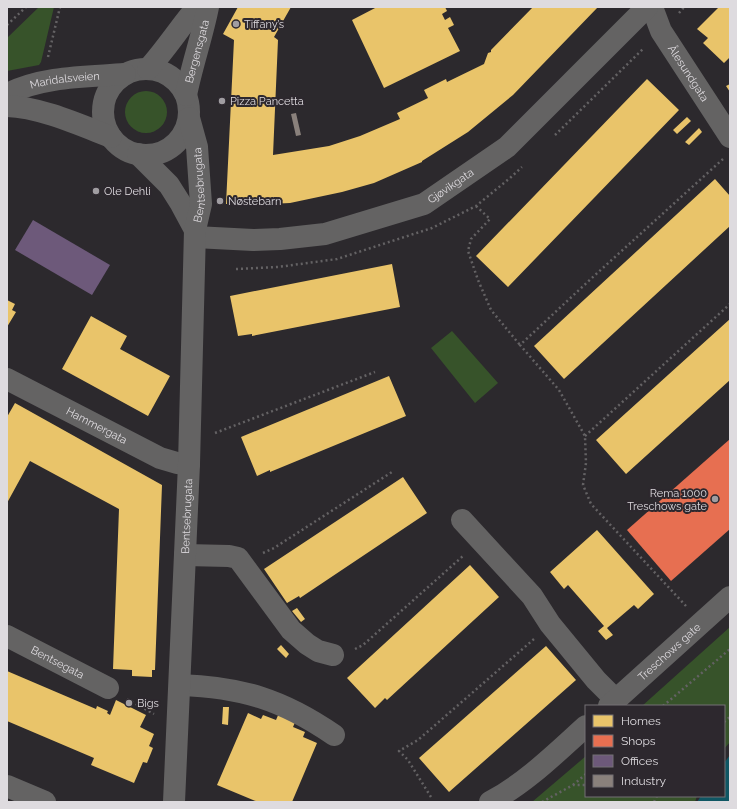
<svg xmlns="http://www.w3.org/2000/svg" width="737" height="809" font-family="Raleway,sans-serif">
  <rect width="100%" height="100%" fill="#2c292d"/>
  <path fill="#37532a" d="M39,7H54L41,62L39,65L7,71V38Z
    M125 112a21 21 0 1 1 42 0a21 21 0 1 1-42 0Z
    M452,331L498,383L475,403L431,348Z
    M730,627V742L724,749V706H642Z
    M586,756V796H697L695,802H532Z"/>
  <path fill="#0f5663" d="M730,755V802H697L701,796H724V763Z"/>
  <path fill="#e9c46a" d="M238,7H291L274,37L278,40L273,155L329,146L360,136L400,119L397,113L428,98L424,90L446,79L447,82L484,64L488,53L491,52V50L533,7H598L513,95L468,132L422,161V162L374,183L342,192L290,203L247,205L226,204L234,40L223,34Z
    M377,7H445L447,11L442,14L445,20L450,17L454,25L448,28L460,51L384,88L352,20Z
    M717,7H730V57L724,63L703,43L708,38L697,29L718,8Z
    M647,79L679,110L508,287L476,256Z
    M730,84V92L726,86Z
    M687,117L691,121L677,134L673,130Z
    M699,128L702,132L689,145L685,142Z
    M715,179L730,196V226L564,379L534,346Z
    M392,264L400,307L252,336V334L238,336L230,296Z
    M7,300L15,304L12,310L16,312L7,327Z
    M91,316L127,336L120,349L170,376L148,416L62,369Z
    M730,319V380L626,474L596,440Z
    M389,376L406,416L270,472V470L257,476L241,437Z
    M15,403L162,485L155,670H152V677L132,676V670L113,669L119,509L30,461L7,503V417Z
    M403,477L427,513L300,598L299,596L287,603L264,569Z
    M597,530L654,594L638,609L634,605L607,628L613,635L606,640L598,631L604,626L568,585L564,589L550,572Z
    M470,565L499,597L387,700L385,698L375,708L347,678Z
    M297,608L305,619L301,622L292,611Z
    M281,645L289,654L286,658L277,649Z
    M546,646L576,680L449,792L419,758Z
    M7,671L96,709L97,706L108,711L107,713L110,715L116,700L146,715L140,727L154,734L149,746L153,748L147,763L143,762L134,783L91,765L94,758L7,721Z
    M223,707H229L228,725L222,724Z
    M248,713L261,719L263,715L276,720L279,713L296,720L293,727L305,732L303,737L317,743L292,802H258L217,785Z"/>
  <path fill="#e76f51" d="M730,439V529L671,581L627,530Z"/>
  <path fill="#6d597a" d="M33,220L110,265L92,295L15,250Z"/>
  <path fill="#8a817c" d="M296,113L301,135L296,136L291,114Z"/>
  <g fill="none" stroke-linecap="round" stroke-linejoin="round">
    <path stroke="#646264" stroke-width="2.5" stroke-dasharray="2 3" stroke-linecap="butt" d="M679,13L684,7
      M7,25L26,7
      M48,57L60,7
      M555,135L644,48
      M476,206L490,219L471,239L468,251L478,280L491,310L520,345
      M236,269L278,267L337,259L432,228L476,206L510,178L522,167
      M215,433L375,372
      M585,436L730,304
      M263,553L274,548L392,472
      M686,606L591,504L583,485L586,463L585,436L559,390L520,345L594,276L723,159
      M355,649L363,645L463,556
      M127,699L154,714
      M663,706L730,649
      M724,722L730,717
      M573,785L586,774
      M431,797L408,760L399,751L418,740L534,639
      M542,802L573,785H586
      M654,802L657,796"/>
    <g stroke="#646363" stroke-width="22">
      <path id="s1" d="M652,7L661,31L730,137"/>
      <circle cx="146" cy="112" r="43"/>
      <path d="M148,69C166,49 180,27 197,7"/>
      <path id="s2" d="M7,94C43,76 86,77 125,74"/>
      <path id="s3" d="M186,95C192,65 202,37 208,7"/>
      <path d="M7,106C40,107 80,125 111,137"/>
      <path d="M138,154L169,185L181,204L195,230"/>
      <path id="s4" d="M195,237L253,240L280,239L325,234L424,204L507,147L647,7"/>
      <path id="s5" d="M7,379L160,458L177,463L189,464"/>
      <path d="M462,520L532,596L550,624L596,680L616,700"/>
      <path d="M185,555L229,556L238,558L291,630L307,644L318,651L333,655"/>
      <path id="s6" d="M7,636L108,688"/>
      <path d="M180,685C242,687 283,700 334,735"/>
      <path id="s7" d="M609,706L730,597"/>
      <path d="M7,786L45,802"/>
      <path id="s8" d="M174,802L189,464L195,230L201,204L197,147L189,118"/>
      <path d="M490,802C526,783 556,753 586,726"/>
    </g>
  </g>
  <g fill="#a09da1" stroke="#2d282e" stroke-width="1.5">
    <circle cx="236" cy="24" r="4"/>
    <circle cx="222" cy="101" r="4"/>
    <circle cx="96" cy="191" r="4"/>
    <circle cx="220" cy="201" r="4"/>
    <circle cx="715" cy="499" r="4"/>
    <circle cx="129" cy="703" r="4"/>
  </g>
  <g text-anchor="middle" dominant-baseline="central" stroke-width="4" stroke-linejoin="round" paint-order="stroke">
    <g font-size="11" fill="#dedbdf" stroke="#2d282e" text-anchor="start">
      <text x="244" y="24">Tiffany’s</text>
      <text x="230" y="101">Pizza Pancetta</text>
      <text x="104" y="191">Ole Dehli</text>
      <text x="228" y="201">Nøstebarn</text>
      <text x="707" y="493" text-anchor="end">Rema 1000<tspan x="707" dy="13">Treschows gate</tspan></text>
      <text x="137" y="703">Bigs</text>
    </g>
    <g font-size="11" fill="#dedbdf" stroke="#2d282e">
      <text stroke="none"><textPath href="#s3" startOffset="45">Bergensgata</textPath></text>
      <text stroke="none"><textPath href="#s1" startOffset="76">Ålesundgata</textPath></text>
      <text stroke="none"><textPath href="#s2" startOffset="60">Maridalsveien</textPath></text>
      <text stroke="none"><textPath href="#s8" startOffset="618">Bentsebrugata</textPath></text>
      <text stroke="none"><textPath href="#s4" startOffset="266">Gjøvikgata</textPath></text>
      <text stroke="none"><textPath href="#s5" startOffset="101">Hammergata</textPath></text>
      <text stroke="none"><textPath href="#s8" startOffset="286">Bentsebrugata</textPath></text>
      <text stroke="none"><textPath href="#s7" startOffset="81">Treschows gate</textPath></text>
      <text stroke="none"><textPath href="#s6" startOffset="57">Bentsegata</textPath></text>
    </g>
  </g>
  <rect width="737" height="809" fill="none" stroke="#dedbdf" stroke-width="16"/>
  <rect x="585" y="705" width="140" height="92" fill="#2d282e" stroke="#747075"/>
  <rect x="593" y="715" width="20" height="12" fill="#e9c46a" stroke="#747075"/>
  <text x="621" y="725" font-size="12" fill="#dedbdf">Homes</text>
  <rect x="593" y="735" width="20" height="12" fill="#e76f51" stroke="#747075"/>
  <text x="621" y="745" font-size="12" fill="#dedbdf">Shops</text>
  <rect x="593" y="755" width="20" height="12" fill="#6d597a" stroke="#747075"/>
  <text x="621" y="765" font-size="12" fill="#dedbdf">Offices</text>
  <rect x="593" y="775" width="20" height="12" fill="#8a817c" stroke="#747075"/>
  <text x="621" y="785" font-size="12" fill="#dedbdf">Industry</text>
</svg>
